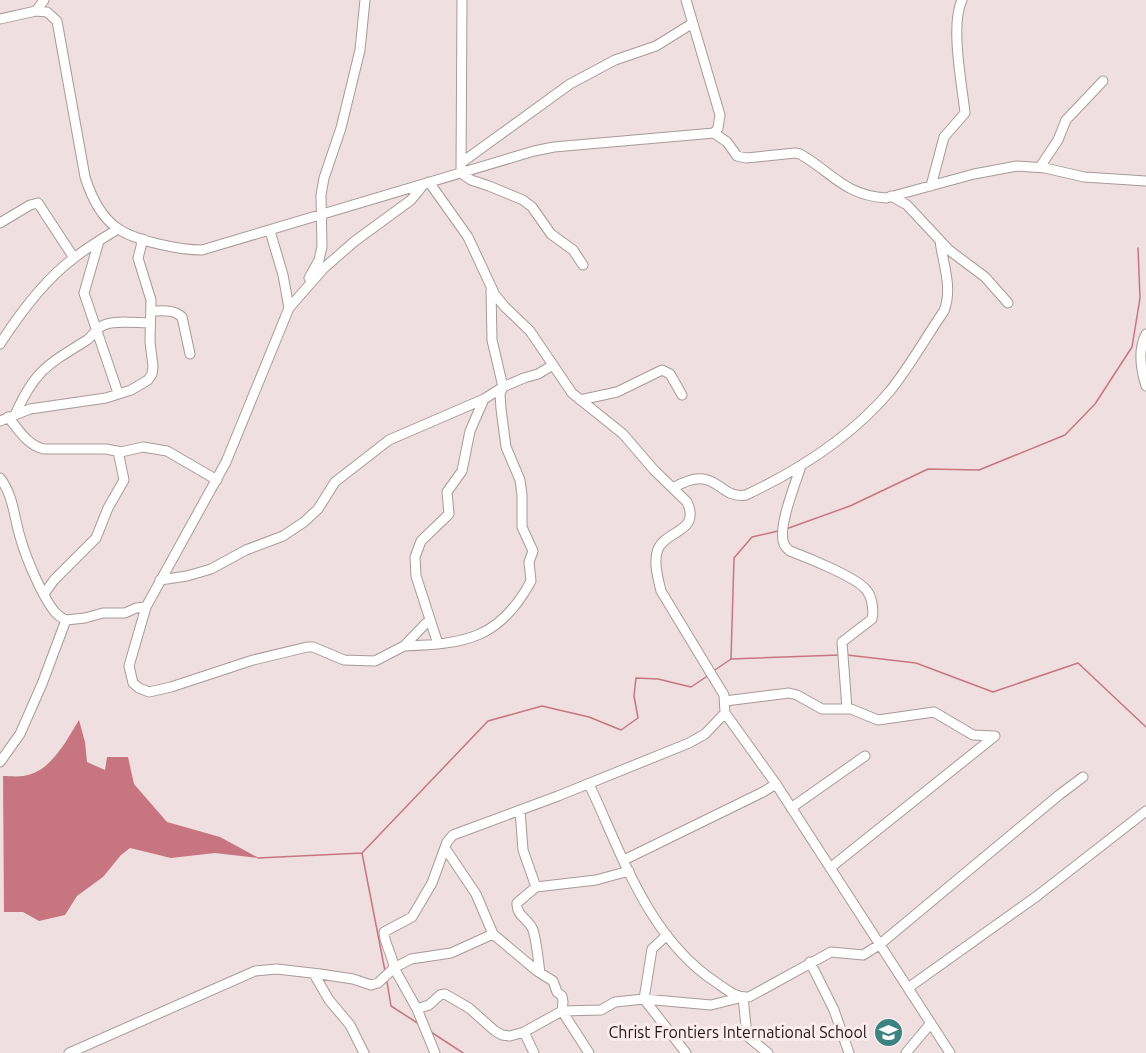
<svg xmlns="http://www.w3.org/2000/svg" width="1146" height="1053" font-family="Ubuntu,sans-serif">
  <rect width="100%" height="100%" fill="#efdfe0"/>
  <path fill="#c77681" d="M79,720L85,742L87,762L105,770L107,757H128L134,784L167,822L220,837L259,858L215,853L171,858L130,848L121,855L103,877L77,896L65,915L39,921L23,912H4L3,776C9,776 16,777 23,776C50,773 66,741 79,720Z"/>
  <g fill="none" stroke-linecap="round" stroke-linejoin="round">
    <path stroke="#c77681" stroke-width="1.5" d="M786,529L850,506L928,469L979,470L1065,435L1095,404L1132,347L1140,298L1138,248
      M847,655L916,663L993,692L1078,663L1146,727
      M731,659L840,655
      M715,670L731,659L734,558L752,537L778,531
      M362,853L385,971
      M258,858L362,853L488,721L542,706L589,717L621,730L638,718L634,696L636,678L658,679L691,687L709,675
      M387,982L391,1006L419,1024
      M431,1032L463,1053"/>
    <defs>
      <path id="minor" d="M462,0L461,173L471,180L489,186L523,200L532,207L551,234L573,250L583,265
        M36,11L44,0
        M0,19L36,11L47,12L57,21L85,177C91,196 100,216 117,228C135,241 180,250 202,250L534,151L554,147L714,133L718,128L720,115L686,0
        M714,133L727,142L737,156L746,158L795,153L800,154C833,173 844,195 886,198L974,174L1017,166L1045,168L1084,177L1146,181
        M461,163L570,84L615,60L656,46L693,23
        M1040,167L1058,140L1066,120L1103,81
        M429,182L468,237L495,295L505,307L530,331L572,393L623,434L654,470L687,502C701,532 666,530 658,549C653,562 658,578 661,591L724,695L725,713
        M931,186L944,137L965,113C962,84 950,25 962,0
        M891,196L907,205L949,250L985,277L1008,303
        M0,223L30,205L38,203L74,258
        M270,231L283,275L289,308
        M99,241L84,293L118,393
        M309,278L319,260L322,247L321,195L324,178L341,128L360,50L365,0
        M151,311C162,311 174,309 182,317L190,354
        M1146,334C1138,349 1141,370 1146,386
        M0,344C20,313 44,280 74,258C88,247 103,238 118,229
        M580,400L617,392L662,370L670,374L682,395
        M15,415C35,370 47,365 87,340C93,336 96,328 104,325C114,320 138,323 150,323
        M8,417C19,430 27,445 44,449H106L121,452L143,447L167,451L217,480
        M0,421L30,409L106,398L131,390L148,380L152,374L153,366L150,342L151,300L138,258L143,239
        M801,466C796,482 777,528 784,544C785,547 788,549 790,551C806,557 859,578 867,591C872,597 874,611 872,619L842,642L847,709
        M0,478C14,496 14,519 21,540C26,558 43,598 55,612C58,616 62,618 66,620
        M673,488C718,462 717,500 746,495C799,470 852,436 890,391C910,366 926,337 944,311C953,288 943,264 940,241
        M160,580L187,576L211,569L246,550L283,536L304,522L318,509L335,482L389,440L484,399
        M44,594L54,580L96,538L108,508L124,480L118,451
        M146,607L129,666L133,683L139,688L149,692L171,687L253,660L307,647H313L344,660L375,661L404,646L430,619
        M438,644L416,576L415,557L421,541L449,514L447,492L462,471L470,431L484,399L503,387L524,378L538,374L553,365
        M404,646C465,644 500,639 531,581L529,562L533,551L522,527V495L520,480L506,447L501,409L500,394L503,387L492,340L491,290
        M725,701L789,693L797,695L822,709H851L878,720L934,712L973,735L995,736
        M0,762L20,734L42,684L66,620L85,618L103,613H125L136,608L146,607L226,462L289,308L324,268L355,241L411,200L424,184
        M589,784C622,854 648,938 717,983C727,990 736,998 749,997L831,952L863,955L879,945L1059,795L1083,777
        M791,808L865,756
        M520,810L523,850L536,887L517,903C516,916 529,919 533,930C537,943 538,959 540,973
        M445,848L476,894L493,934L537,971L553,981L557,992L562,996L563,1002L562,1011L589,1053
        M624,860L763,792L776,784
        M830,868L995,736
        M536,887L596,880L629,871
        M667,935L652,949L644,999L686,1053
        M810,962L834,1010L849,1053
        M314,974L329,1000L350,1025L364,1053
        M908,988L1037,896L1146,811
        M417,1009L429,1005L440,995L445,994L469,1008L495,1031L502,1035L510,1036L524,1032L562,1011L601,1010L615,1002L644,999L711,1005L743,997L747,1036L768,1053
        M524,1032L534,1053
        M69,1053L255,971L277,969L320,974L353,979L371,985L378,983L394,968C393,955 384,944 384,932L412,917L432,883L447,842L453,835L558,796L689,743L705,734L725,713L776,784L950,1053
        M435,1053L417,1009L394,968L411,959L451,953L493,934
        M906,1053L931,1023"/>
    </defs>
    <use href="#minor" stroke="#a8999a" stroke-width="11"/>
    <use href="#minor" stroke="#fff" stroke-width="9"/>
  </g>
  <defs>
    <symbol id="school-disc" viewBox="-11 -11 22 22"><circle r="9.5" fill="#3c8481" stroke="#fdeced"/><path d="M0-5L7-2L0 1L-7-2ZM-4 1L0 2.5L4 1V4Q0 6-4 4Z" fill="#fff"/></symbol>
  </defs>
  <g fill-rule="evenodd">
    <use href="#school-disc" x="872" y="1016" width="33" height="33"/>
  </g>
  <g text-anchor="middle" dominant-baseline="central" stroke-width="6" stroke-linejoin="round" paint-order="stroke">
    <g font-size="16" fill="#1f191a" stroke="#fdeced" text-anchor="end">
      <text x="867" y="1032">Christ Frontiers International School</text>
    </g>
  </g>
</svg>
